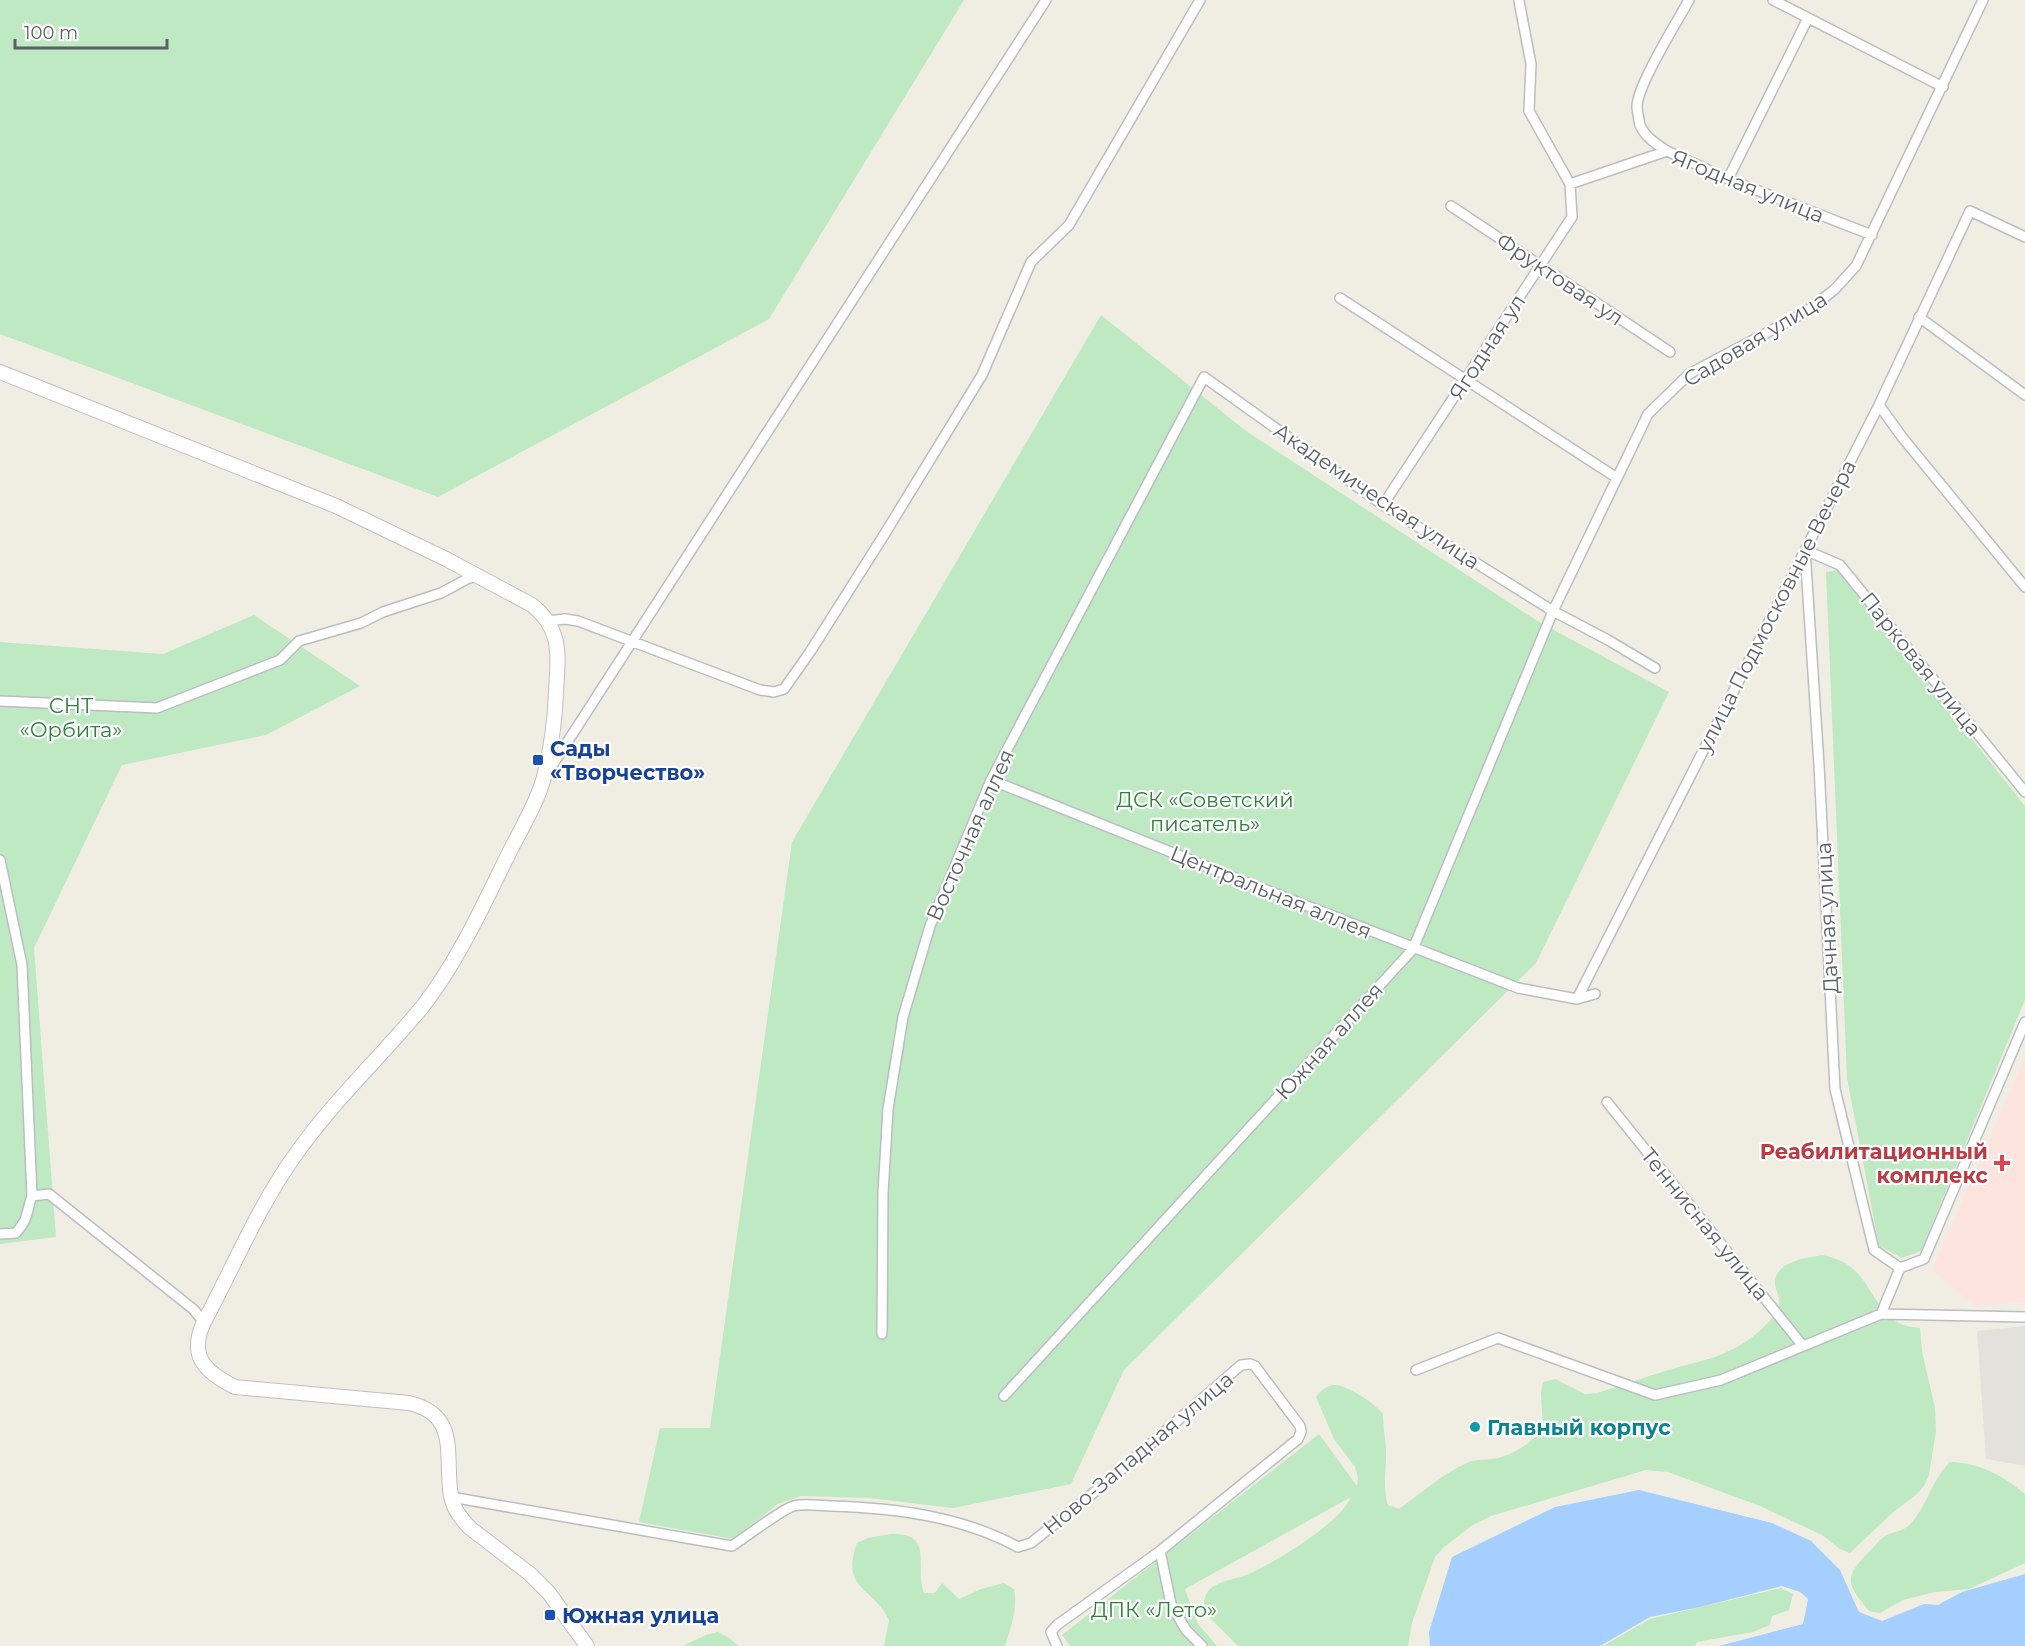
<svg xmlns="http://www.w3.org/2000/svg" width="2025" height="1646" font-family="Montserrat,sans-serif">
  <rect width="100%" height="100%" fill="#f0eee3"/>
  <path fill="#e3e1db" d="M2025,1326V1466L1986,1459L1977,1331Z"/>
  <path fill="#fde4df" d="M2025,1057V1302L1975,1306L1932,1270Z"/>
  <path fill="#bee9c2" d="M0,0H964L769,319L438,497L0,334Z
    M1101,315L1246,431L1539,622L1669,692L1536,963L1124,1370L1071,1484L953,1508L870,1498L801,1496L778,1504L733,1539L639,1522L660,1428H710L792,842Z
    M1838,570L2025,806V1000L1921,1251L1902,1258L1879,1246L1847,1078L1826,572Z
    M254,615L360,686L266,735L122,765L34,948L56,1237L0,1244V642L163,654Z
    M1822,1255C1870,1264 1864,1298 1897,1322C1903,1326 1913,1327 1920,1328L1922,1351L1935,1408L1936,1431L1929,1475L1924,1486L1917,1494L1891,1514L1850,1553L1840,1549L1822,1535L1760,1506L1668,1472L1646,1470L1491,1516L1471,1526L1443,1548L1435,1557L1412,1623L1408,1646H1238L1203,1611C1204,1603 1204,1595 1210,1589C1221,1580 1236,1579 1249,1574C1277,1561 1339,1524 1351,1497L1185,1589L1198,1624L1217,1646H1070L1062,1635L1319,1434L1357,1486L1358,1478L1355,1467L1334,1439L1316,1397C1321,1391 1326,1385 1335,1385C1349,1386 1374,1403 1383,1414C1383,1425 1385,1436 1386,1448C1387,1468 1382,1486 1388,1505L1399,1509C1422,1493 1443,1473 1469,1462C1477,1459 1483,1460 1492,1459C1513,1456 1529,1444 1543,1429L1541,1393L1543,1382L1555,1379L1585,1394L1597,1393C1622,1386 1647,1376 1672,1369C1704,1360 1729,1356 1756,1334C1764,1328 1776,1315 1779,1305C1781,1298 1775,1290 1775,1283C1775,1261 1807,1258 1822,1255Z
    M1950,1462C1978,1462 2004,1476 2025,1494V1563L1969,1589L1935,1592L1903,1600L1880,1613L1869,1611C1848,1585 1842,1579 1868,1553C1873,1548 1879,1540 1885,1536C1896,1530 1903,1533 1913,1521C1928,1503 1933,1478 1950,1462Z
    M891,1534C935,1533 914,1564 924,1593H935L942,1583L959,1599L981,1589L1004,1583L1014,1589C1018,1609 1011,1626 1005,1646H884L889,1620C873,1586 840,1590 857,1543L868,1538Z
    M1781,1588L1793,1594L1789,1610L1772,1616L1770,1625L1753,1632L1697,1642L1695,1646H1603L1650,1619Z
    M718,1632L728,1637L739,1646H683L706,1635Z"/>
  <path fill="#a4cfff" d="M1639,1490L1772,1523L1811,1541L1840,1570L1859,1612L1882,1621L1924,1604L1938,1605L1962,1592L2025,1574V1646H1719L1803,1624L1808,1599L1800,1592L1782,1586L1700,1607L1650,1617L1600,1646H1430L1429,1632L1452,1557L1555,1507Z"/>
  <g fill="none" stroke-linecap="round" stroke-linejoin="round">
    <defs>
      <path id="street" d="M1773,0L1943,87
        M1519,1L1531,64L1529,111L1570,184L1667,151L1728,179L1872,235
        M1667,151C1656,144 1645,137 1640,125C1639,120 1637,111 1637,106C1638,84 1677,22 1689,0
        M1728,179L1808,18
        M1451,206L1670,352
        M1340,298L1617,478
        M1919,317L2025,395
        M1879,405L1902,437L2025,587
        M1383,505L1572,217L1570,184
        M548,621L565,619L578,621L760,690L774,692L784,689L810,652L884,535L982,375L1031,262L1069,225L1200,0
        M0,701L157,708L280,660L299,641L361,623L383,612L441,593L467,579L477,576
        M548,772L1046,0
        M991,780L1243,881L1518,988L1577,999L1595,994
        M0,860L22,965L32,1196C25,1215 30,1216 16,1233L0,1234
        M1577,999L1879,405L1970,211L2025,237
        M1607,1102L1803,1346
        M32,1196L49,1194L193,1309L204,1322
        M1900,1268L1874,1250L1835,1089L1819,765L1805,550L1840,565L2025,792
        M1881,1314L1900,1268L1924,1259L2025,1022
        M882,1334L883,1193L888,1109L903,1017L930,926L991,780L1204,377L1383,505L1553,611L1608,640L1655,668
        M1416,1370L1498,1338L1655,1395L1721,1380L1881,1314L2025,1317
        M1004,1396L1413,949L1553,611L1648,414L1689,374L1804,313L1834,290L1856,266L1983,0
        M451,1497L732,1546C743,1539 785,1507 794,1506C805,1503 819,1506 831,1506C895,1508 961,1516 1018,1547L1031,1543L1107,1482L1241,1365L1250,1364L1255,1366L1300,1426L1301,1432L1298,1439L1160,1551L1057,1625L1051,1632L1057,1646
        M1160,1551L1171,1604L1186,1630L1202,1646"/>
      <path id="secondary" d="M0,372L336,506L446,559L532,605C563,630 558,656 556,692C555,720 551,749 544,777C538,801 521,829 510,851C484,903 459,960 423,1006C382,1056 333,1101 296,1154C260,1203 233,1268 204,1322C188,1356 205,1372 235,1387L409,1403C461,1415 444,1457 451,1496C453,1509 461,1519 470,1528L530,1574L549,1593L587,1646"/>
    </defs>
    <use href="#street" stroke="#bbbdc4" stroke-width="12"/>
    <use href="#secondary" stroke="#bcbfc6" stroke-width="16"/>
    <use href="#street" stroke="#fff" stroke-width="9"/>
    <use href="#secondary" stroke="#fff" stroke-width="14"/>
  </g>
  <g fill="#1a4fb4" stroke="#fff" stroke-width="2">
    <rect x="532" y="754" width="12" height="12" rx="3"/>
    <rect x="544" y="1609" width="12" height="12" rx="3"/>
  </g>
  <path fill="#e0444e" stroke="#fff" stroke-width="2" d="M1999 1154h6v6h6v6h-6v6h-6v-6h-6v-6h6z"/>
  <circle fill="#0f9aa8" stroke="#fff" stroke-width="2" cx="1475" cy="1427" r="6"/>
  <g text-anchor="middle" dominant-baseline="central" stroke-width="4.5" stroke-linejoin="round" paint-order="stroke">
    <g font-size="21" fill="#5b5f66" stroke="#fff">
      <text transform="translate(1748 186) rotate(22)">Ягодная улица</text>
      <text transform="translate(1560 279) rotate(34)">Фруктовая ул</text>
      <text transform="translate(1755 339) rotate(-31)">Садовая улица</text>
      <text transform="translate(1487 347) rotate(-57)">Ягодная ул</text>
      <text transform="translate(1377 496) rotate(34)">Академическая улица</text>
      <text transform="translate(1776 606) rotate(-63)">улица Подмосковные Вечера</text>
      <text transform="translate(1921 664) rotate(51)">Парковая улица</text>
      <text transform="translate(970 835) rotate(-66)">Восточная аллея</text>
      <text transform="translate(1271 892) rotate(22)">Центральная аллея</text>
      <text transform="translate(1827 918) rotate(-93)">Дачная улица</text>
      <text transform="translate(1329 1041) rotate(-48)">Южная аллея</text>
      <text transform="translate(1705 1224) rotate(51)">Теннисная улица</text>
      <text transform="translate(1138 1453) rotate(-40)">Ново-Западная улица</text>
    </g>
    <g font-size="21" fill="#2d8339" stroke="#fff">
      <text x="71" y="705">СНТ<tspan x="71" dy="24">«Орбита»</tspan></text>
      <text x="1205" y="799">ДСК «Советский<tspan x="1205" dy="24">писатель»</tspan></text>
      <text x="1154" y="1609">ДПК «Лето»</text>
    </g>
    <g font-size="21" font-weight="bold" fill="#164399" stroke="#fff" text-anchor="start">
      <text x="550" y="748">Сады<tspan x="550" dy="24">«Творчество»</tspan></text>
      <text x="562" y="1615">Южная улица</text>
    </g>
    <g font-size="21" font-weight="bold" fill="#be3a42" stroke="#fff" text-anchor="end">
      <text x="1988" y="1151">Реабилитационный<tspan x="1988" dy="24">комплекс</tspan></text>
    </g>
    <g font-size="21" font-weight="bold" fill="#0d838f" stroke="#fff" text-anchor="start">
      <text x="1487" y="1427">Главный корпус</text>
    </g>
  </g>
  <path d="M15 39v9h152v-9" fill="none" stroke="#5b5f66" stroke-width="3"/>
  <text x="24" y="39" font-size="18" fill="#5b5f66" stroke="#ffffff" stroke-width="4.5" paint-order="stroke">100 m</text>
</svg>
